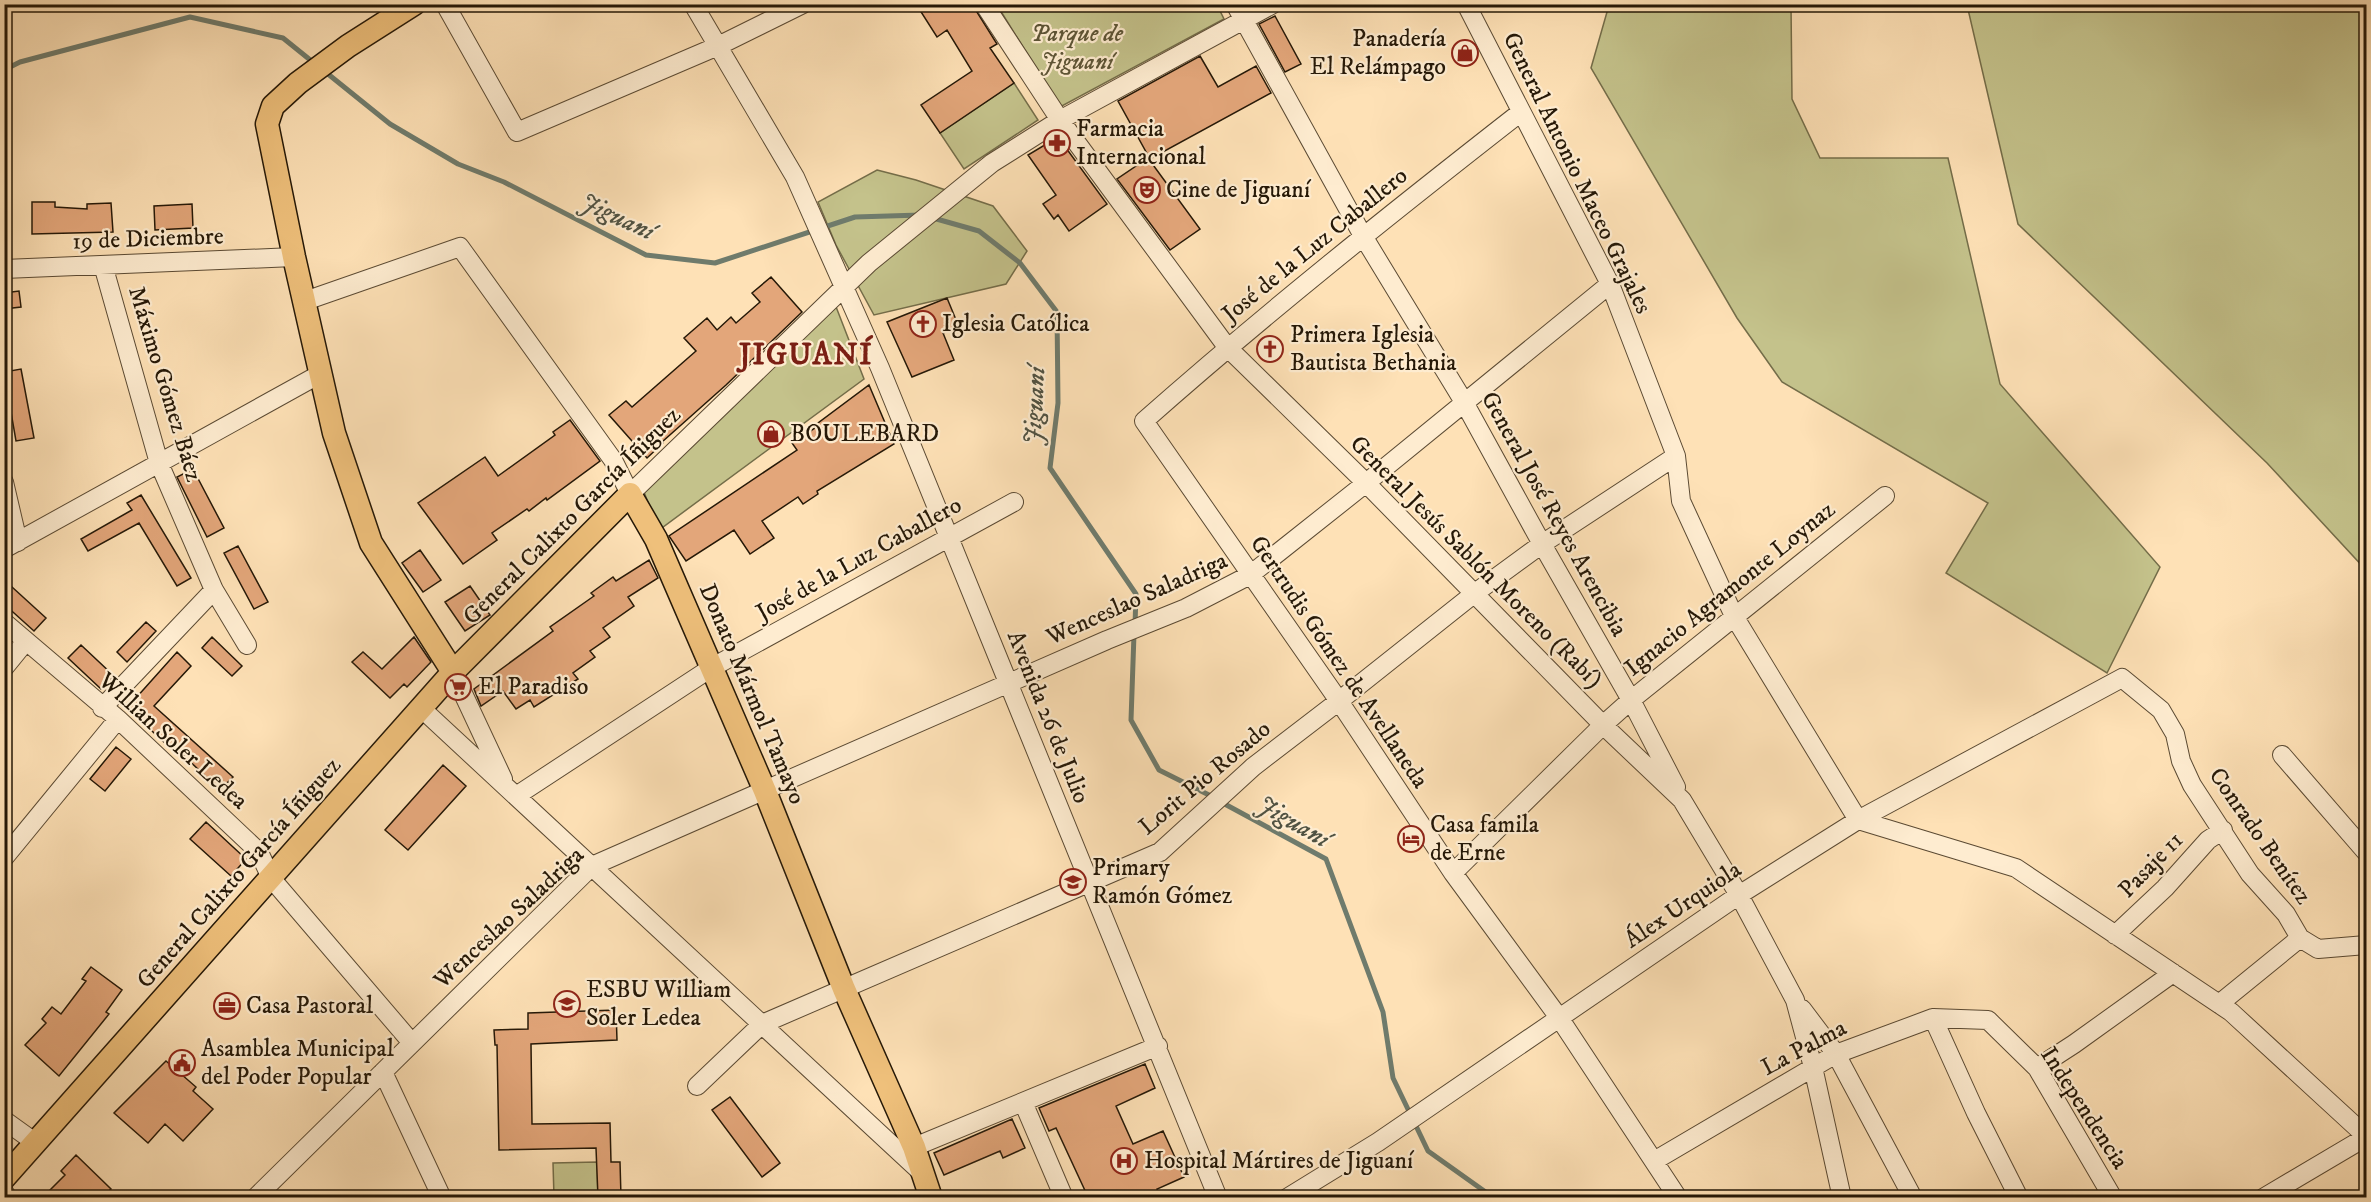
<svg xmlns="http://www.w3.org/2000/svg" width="2371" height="1202" font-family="'IM FELL DW Pica',serif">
  <rect width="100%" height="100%" fill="#fee1b6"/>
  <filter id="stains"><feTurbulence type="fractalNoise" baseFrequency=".00333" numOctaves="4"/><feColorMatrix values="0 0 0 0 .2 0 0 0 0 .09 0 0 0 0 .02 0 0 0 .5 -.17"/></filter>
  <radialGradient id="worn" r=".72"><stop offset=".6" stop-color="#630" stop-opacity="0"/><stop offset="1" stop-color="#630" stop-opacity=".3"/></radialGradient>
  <path fill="#c4c28b" stroke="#746d49" stroke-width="1.5" d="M997,5H1217L1224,19L1060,107Z
    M1609,5H1791L1792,99L1820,158H1948L2000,384L2160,567L2107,673L1946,573L1988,503L1782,382L1737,318L1591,68Z
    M1967,5H2366V570L2267,463L2018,224Z
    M1014,83L1038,120L964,169L940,133Z
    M877,170L916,180L993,206L1027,251L1006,284L874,315L836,245L818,202Z
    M833,299L864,379L659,530L644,492Z
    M597,1162L598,1197H554L553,1163Z"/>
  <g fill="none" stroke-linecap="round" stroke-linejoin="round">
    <path stroke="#6f7b6c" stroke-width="5" d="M4,70L20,62L190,17L283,38L314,63
      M323,70L390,124L458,164L504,182L646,255L715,263L855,217L921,215
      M933,218L979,231L1020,263L1057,312L1058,403L1050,468L1136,594L1135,625
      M1134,634L1131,720L1159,770L1213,797
      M1221,802L1326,859L1383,1012L1393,1078L1428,1151L1494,1198"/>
  </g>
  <path fill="#e3a67a" stroke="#251807" stroke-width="1.5" d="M916,4H972L997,44L990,48L1014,83L940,133L921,105L972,71L947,30L937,37Z
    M1275,16L1301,64L1285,72L1259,24Z
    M1200,56L1218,87L1256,66L1271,93L1150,159L1118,101Z
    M1058,137L1107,204L1069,231L1058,215L1054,219L1043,204L1056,195L1028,155Z
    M1148,158L1200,229L1170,250L1117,179Z
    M32,202H55V207L87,209V204L111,203L113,232L32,234Z
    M192,204L193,228L155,230L154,206Z
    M771,277L802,312L726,385L662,442L663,443L647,458L609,415L626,401L632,407L696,351L684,338L707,318L717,330L731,317L736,323L760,302L752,293Z
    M19,291L21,307L4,309V293Z
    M947,298L959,327L943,333L954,360L912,377L887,322Z
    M21,369L34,438L16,441L4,372Z
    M869,385L894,444L817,491L818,494L803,504L798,497L762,521L774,538L750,554L734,530L686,561L669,536L797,450L792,443L815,428L814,426Z
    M570,420L600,461L547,500L546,498L529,511L527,509L492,533L497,540L463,564L418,503L485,457L498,476L555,435L553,432Z
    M193,469L224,528L207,537L177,477Z
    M141,495L191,578L177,586L139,523L88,551L81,539L132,510L127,503Z
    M238,546L268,602L254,609L224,553Z
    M420,550L441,580L423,592L402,563Z
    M649,560L658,578L628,597L634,606L603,628L610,637L590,651L595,657L573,673L578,679L534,707L530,700L516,709L503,691L481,706L474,689L553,631L550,627L594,596L591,593L613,577L616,581Z
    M470,586L490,615L465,631L445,602Z
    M12,587L46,618L34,631L4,604V595Z
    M146,622L156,631L127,662L117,652Z
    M212,637L242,666L232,676L202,648Z
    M414,637L431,662L407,687L404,684L390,698L352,662L363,652L382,669Z
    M81,645L114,676L101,689L68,658Z
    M177,652L191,666L154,706L233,777L220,790L181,753L178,755L127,708Z
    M116,747L131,759L105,791L90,779Z
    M443,765L466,786L408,850L385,830Z
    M206,822L246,859L231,876L190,839Z
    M91,967L122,990L106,1012L109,1014L59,1076L25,1045L46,1023L42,1019L52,1007L61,1014L86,981L82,979Z
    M616,1010L617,1040L531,1044L532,1124L610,1123L611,1162H620L621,1197H598L596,1148L499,1150L497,1045H495L494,1030L528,1029V1013Z
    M166,1061L196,1087L193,1091L213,1109L183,1141L165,1124L148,1143L114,1113Z
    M1145,1064L1155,1088L1116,1106L1133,1144L1163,1131L1184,1177L1157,1189L1161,1197H1088L1056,1128L1049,1131L1039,1108Z
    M730,1097L780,1163L762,1177L712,1110Z
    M1012,1119L1025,1148L1003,1158L1000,1151L944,1175L934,1153Z
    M76,1155L111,1189L102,1197H43L65,1175L61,1171Z"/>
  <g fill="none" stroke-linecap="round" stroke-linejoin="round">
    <defs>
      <path id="minor" d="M445,4L517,132L718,46L803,4
        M693,4L795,177L880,368L1218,1198
        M984,4L1060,120L1227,347L1366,483L1603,725L1682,800L1739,895L1795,1000L1813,1067L1842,1198
        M1235,4L1363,236L1464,402L1542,544L1631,700L1676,787
        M1466,4L1610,284L1676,456L1681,501L1734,616L1858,820L2016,868L2231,1012L2366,1136
        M1521,112C1393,212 1266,313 1144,421L1339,701L1453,873L1560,1019L1678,1198
        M103,265L159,463L214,590L247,645
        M4,269L294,257
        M305,301L460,247L613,460L630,494L869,263L992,163L1060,120L1273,4
        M4,482L18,542
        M4,549L320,374
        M4,622L118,719L259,852L271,878L412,1043
        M4,668L26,641
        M453,672L503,779
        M102,708L214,590
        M421,708L922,1173
        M2282,755L2366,852
        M516,796L711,668L1014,502
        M4,858L118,719
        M1453,873L1603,725L1631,700L1885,496
        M2115,935L2165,888L2208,840L2223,830
        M2219,1004L2300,938
        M1802,1009L1836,1054L1913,1198
        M1933,1018L1976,1113L2019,1198
        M2037,1068L2074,1044L2173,973
        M383,1072L442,1198
        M697,1086L762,1024L1160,852L1253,767L1339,701L1475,593L1542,544L1676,456
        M1023,1102L1064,1198
        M4,1120L36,1143
        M902,1152L1158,1046
        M1654,1161L1836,1054L1933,1018L1988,1020L2037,1068L2113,1198
        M4,1192L8,1198
        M255,1198L592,866L1107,640L1186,608L1250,575L1366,483L1610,284
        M1287,1198L1378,1142L1739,895L1858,820L2122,678L2161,710L2175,734L2181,761L2192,785L2250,874L2286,914L2300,938L2318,949L2366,945
        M2263,1198L2366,1137"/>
      <path id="major" d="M414,4L348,46L298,83L273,106L267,124L294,257L334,433L371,543L453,672
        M4,1178L453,672L630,494L656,539L765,791L844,989L914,1147L931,1198"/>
    </defs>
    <use href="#minor" stroke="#5b4a33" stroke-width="20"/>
    <use href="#major" stroke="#251807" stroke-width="25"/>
    <use href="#minor" stroke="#feecd0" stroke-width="18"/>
    <use href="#major" stroke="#efc07b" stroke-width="22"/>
  </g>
  <defs>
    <symbol id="shop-ring" viewBox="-11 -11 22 22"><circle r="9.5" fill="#feecd0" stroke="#8f2418" stroke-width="1.5"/><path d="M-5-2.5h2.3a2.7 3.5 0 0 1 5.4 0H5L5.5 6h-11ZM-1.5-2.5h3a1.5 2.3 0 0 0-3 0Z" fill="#8f2418"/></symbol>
    <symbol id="pharmacy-ring" viewBox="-11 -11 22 22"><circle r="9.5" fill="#feecd0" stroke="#8f2418" stroke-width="1.5"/><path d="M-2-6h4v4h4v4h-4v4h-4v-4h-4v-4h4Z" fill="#8f2418"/></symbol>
    <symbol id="theatre-ring" viewBox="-11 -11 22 22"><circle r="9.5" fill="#feecd0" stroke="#8f2418" stroke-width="1.5"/><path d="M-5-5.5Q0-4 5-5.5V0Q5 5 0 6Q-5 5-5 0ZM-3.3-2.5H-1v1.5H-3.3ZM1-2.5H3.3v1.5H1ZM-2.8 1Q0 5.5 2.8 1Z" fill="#8f2418"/></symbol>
    <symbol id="church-ring" viewBox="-11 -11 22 22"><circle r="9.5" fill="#feecd0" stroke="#8f2418" stroke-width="1.5"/><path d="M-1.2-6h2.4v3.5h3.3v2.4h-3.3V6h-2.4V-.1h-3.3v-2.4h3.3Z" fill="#8f2418"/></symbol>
    <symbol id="supermarket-ring" viewBox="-11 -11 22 22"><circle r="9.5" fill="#feecd0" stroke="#8f2418" stroke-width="1.5"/><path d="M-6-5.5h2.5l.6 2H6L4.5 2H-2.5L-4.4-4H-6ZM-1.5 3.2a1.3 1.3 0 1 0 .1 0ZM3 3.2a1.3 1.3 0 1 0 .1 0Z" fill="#8f2418"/></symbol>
    <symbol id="hotel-ring" viewBox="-11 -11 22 22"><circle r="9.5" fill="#feecd0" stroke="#8f2418" stroke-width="1.5"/><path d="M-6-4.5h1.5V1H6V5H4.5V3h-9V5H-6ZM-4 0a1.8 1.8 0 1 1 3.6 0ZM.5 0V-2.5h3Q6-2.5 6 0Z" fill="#8f2418"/></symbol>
    <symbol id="school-ring" viewBox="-11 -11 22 22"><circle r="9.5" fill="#feecd0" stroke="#8f2418" stroke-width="1.5"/><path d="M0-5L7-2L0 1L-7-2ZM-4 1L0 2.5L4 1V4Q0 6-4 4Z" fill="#8f2418"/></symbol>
    <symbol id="office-ring" viewBox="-11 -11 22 22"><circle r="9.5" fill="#feecd0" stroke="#8f2418" stroke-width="1.5"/><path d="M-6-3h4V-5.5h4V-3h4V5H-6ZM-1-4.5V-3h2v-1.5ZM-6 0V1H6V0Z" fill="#8f2418"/></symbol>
    <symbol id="civic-ring" viewBox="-11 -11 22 22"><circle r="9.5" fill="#feecd0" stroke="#8f2418" stroke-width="1.5"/><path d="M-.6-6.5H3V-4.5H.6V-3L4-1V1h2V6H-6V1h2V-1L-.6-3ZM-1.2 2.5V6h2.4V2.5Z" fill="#8f2418"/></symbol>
    <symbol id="hospital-ring" viewBox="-11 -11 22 22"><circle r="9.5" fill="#feecd0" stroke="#8f2418" stroke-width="1.5"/><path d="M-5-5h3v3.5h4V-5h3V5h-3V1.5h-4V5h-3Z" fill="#8f2418"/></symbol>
  </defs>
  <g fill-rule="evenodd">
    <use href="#shop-ring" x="1450" y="38" width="30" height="30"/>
    <use href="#pharmacy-ring" x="1042" y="128" width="30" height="30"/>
    <use href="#theatre-ring" x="1132" y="175" width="30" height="30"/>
    <use href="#church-ring" x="908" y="309" width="30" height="30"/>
    <use href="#church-ring" x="1255" y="334" width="30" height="30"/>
    <use href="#shop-ring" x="756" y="419" width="30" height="30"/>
    <use href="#supermarket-ring" x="443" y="672" width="30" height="30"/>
    <use href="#hotel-ring" x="1396" y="824" width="30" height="30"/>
    <use href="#school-ring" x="1058" y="867" width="30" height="30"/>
    <use href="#school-ring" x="552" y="989" width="30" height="30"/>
    <use href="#office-ring" x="212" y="991" width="30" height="30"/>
    <use href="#civic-ring" x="167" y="1048" width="30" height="30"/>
    <use href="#hospital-ring" x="1109" y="1146" width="30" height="30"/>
  </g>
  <g text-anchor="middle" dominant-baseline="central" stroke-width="4.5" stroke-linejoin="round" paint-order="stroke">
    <g font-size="24" font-style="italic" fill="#5d5435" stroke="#feecd0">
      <text x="1077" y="34">Parque de<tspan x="1077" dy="28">Jiguaní</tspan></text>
    </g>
    <g font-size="24" fill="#251807" stroke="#feecd0" text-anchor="start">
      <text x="1446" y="39" text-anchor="end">Panadería<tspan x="1446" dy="28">El Relámpago</tspan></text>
      <text x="1076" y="129">Farmacia<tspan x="1076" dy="28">Internacional</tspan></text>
      <text x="1166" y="190">Cine de Jiguaní</text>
      <text x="942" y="324">Iglesia Católica</text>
      <text x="1290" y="335">Primera Iglesia<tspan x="1290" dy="28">Bautista Bethania</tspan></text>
      <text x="790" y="434">BOULEBARD</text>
      <text x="478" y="687">El Paradiso</text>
      <text x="1430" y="825">Casa famila<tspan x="1430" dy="28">de Erne</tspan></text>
      <text x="1092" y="868">Primary<tspan x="1092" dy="28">Ramón Gómez</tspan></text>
      <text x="586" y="990">ESBU William<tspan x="586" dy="28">Soler Ledea</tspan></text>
      <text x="246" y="1006">Casa Pastoral</text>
      <text x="201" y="1049">Asamblea Municipal<tspan x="201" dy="28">del Poder Popular</tspan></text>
      <text x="1144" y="1161">Hospital Mártires de Jiguaní</text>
    </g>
    <g font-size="24" fill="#251807" stroke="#feecd0">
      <text transform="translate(1577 173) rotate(64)">General Antonio Maceo Grajales</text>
      <text transform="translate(148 239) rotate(-2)">19 de Diciembre</text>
      <text transform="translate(1315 245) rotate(-39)">José de la Luz Caballero</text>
      <text transform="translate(165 384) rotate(73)">Máximo Gómez Báez</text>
      <text transform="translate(1554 514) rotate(61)">General José Reyes Arencibia</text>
      <text transform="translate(572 516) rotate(-45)">General Calixto García Íñiguez</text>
      <text transform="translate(859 559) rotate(-29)">José de la Luz Caballero</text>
      <text transform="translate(1476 562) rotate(45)">General Jesús Sablón Moreno (Rabí)</text>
      <text transform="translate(1730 589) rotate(-39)">Ignacio Agramonte Loynaz</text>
      <text transform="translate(1137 599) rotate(-24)">Wenceslao Saladriga</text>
      <text transform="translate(1339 662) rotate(56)">Gertrudis Gómez de Avellaneda</text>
      <text transform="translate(752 694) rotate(67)">Donato Mármol Tamayo</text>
      <text transform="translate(1048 717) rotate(68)">Avenida 26 de Julio</text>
      <text transform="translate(173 741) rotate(42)">Willian Soler Ledea</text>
      <text transform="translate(1205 778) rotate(-40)">Lorit Pio Rosado</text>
      <text transform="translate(2260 836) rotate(55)">Conrado Benítez</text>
      <text transform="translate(2151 865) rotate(-46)">Pasaje 11</text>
      <text transform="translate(239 873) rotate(-49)">General Calixto García Íñiguez</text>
      <text transform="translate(1683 905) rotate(-34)">Álex Urquiola</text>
      <text transform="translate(509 918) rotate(-43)">Wenceslao Saladriga</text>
      <text transform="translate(1804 1048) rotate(-28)">La Palma</text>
      <text transform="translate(2084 1108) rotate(57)">Independencia</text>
    </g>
    <g font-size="26" font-style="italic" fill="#505242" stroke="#feecd0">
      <text transform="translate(617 217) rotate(25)">Jiguaní</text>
      <text transform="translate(1035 406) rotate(-87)">Jiguaní</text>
      <text transform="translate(1293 822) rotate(30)">Jiguaní</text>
    </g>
    <g font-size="30" font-weight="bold" letter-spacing="1.5" fill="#7a1f14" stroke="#feecd0">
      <text x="806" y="355">JIGUANÍ</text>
    </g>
  </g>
  <rect width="2371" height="1202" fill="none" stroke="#fee1b6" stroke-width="24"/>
  <rect x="6" y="6" width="2359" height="1190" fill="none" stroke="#251807" stroke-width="3"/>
  <rect x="12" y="12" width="2347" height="1178" fill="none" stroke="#251807" stroke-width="1.5"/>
  <rect width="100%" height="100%" filter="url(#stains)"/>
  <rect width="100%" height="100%" fill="url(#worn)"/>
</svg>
